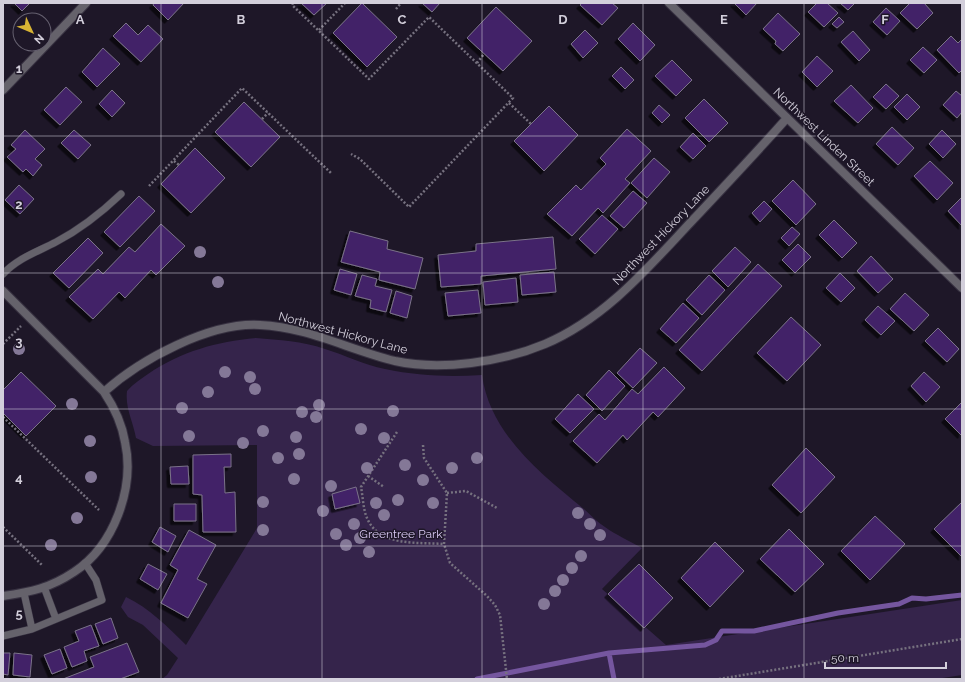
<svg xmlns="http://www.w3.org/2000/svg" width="965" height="682" font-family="Raleway,sans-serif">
  <defs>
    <filter id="shadow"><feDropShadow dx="-3.5" dy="3.5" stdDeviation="0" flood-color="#0009"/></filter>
  </defs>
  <rect width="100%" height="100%" fill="#1e1728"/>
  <path fill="#35244b" d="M256,338C279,340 302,341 325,349C345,355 364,365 385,369C418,376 449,377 482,375C490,434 541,474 584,509C591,515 597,522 605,527C616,535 630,541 642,548L602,589L666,645L962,600V675L936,679H162L167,675L178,658L143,625L128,617L121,607L126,597C149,608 168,627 186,645L257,528V445L153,446L136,438C133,421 125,408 127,391C133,384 141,379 148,374C182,351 216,342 256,338Z"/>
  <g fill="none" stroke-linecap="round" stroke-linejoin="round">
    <path stroke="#75569f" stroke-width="5" d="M609,653L614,679
      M477,679L609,653L705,645L716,640L722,631H754L838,613L899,604L912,598L926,599L962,595"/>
  </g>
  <path fill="#422167" stroke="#7b7389" filter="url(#shadow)" d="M14,3H30L22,11Z
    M154,3H184L168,20L153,5Z
    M301,3H327L314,15Z
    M362,3L397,37L367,67L333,33Z
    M422,3H440L432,12Z
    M582,3H612L618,8L602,25L580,5Z
    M734,3H757L746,15Z
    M817,3H827L838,13L824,27L808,12Z
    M840,3H855L848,10Z
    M910,3H924L933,13L917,29L900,13Z
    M496,7L532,41L503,71L467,38Z
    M886,8L900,21L887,35L873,22Z
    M778,13L800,34L783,51L775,44L776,41L763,29Z
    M839,17L844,22L837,28L832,24Z
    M126,23L138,35L148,25L163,39L141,62L113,36Z
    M633,23L655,45L640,61L618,39Z
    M585,30L598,43L583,58L571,44Z
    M853,31L870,50L859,61L841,42Z
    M951,36L958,43L961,40L962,42V70L959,73L937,50Z
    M923,47L937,60L924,73L910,60Z
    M103,48L120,64L97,87L82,72Z
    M817,56L833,71L817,87L802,72Z
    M672,60L692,80L676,96L655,76Z
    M621,67L634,80L625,89L612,76Z
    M886,84L899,96L886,109L873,97Z
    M851,85L873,108L858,123L834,101Z
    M66,87L82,102L60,125L44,110Z
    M112,90L125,103L112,117L99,104Z
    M956,91L962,96V112L957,118L943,105Z
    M907,94L920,107L907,120L894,107Z
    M704,99L728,123L709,142L685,118Z
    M244,102L280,137L251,167L215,132Z
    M659,105L670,115L662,123L652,113Z
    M549,106L578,135L544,171L514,141Z
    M892,127L914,148L898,165L876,144Z
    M627,129L651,151L625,179L630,183L603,213L598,208L572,236L547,214L576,185L581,190L606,164L600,158Z
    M25,130L45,149L35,159L42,165L33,176L26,169L23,172L7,157L16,149L11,145Z
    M74,130L91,145L78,159L61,143Z
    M942,130L956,144L943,158L929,144Z
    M693,133L706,146L693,159L680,147Z
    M195,148L225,178L191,213L161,184Z
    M654,158L670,172L647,198L631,183Z
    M930,161L953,183L937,200L914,176Z
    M793,180L816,204L796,225L772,201Z
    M19,185L34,199L20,214L5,200Z
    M633,191L647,203L624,228L610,216Z
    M139,196L155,211L120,247L104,232Z
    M962,197V226L948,211Z
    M764,201L772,209L760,222L752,213Z
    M602,215L618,229L595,254L579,239Z
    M834,220L857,243L842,258L819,235Z
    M161,224L185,246L156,275L151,270L125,298L119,292L93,319L69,297L98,269L103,274L129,247L135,252Z
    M792,227L800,234L789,246L781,238Z
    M350,231L388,241L387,249L423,258L415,289L379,280L380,272L341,262Z
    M553,237L556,269L481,276V284L441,287L438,255L476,251V244Z
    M88,238L103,253L69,288L53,273Z
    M798,244L811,257L795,273L782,260Z
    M735,247L751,262L728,287L712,271Z
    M871,256L893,279L878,293L857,271Z
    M758,264L782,286L702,371L679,350Z
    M340,269L357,274L351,295L334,290Z
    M554,272L556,292L522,295L520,275Z
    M840,273L855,288L841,302L826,288Z
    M362,275L377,279L375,286L392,290L386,312L370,308L371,300L355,296Z
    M709,275L725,290L702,315L686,300Z
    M516,278L518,302L485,305L483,282Z
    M478,290L481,313L448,316L445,293Z
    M396,291L412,296L407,318L390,313Z
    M905,293L929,315L914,331L890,309Z
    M683,303L699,318L676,343L660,329Z
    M878,306L895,321L881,335L865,320Z
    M791,317L821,345L787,381L757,353Z
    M938,328L959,349L947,362L925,341Z
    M640,348L657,363L633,388L617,373Z
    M664,367L685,388L658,417L653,412L627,440L623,435L597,463L573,441L599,414L605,420L632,389L638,394Z
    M609,370L625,386L602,411L586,395Z
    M21,372L56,406L26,436L3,413V390Z
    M924,372L940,387L926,402L911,386Z
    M578,394L594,409L570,433L555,419Z
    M962,402V434L961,435L945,419Z
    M806,448L835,477L801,513L772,485Z
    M231,454V467H224L225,493L235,492L236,532H203L202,495L193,494V455Z
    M188,466L189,484H171L170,467Z
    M356,487L360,503L335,509L332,494Z
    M962,502V557L934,529Z
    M174,504H196V521H174Z
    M875,516L905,544L870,580L841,551Z
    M160,527L176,536L168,552L152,542Z
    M789,529L824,564L795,592L760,559Z
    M189,530L216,545L197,579L207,584L188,618L161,603L178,570L170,565Z
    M715,542L744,571L710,607L681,578Z
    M148,564L167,574L158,590L140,579Z
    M639,564L673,598L644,628L608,594Z
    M111,618L118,638L103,644L95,624Z
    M91,625L99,646L84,651L87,661L72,667L64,647L79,641L75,631Z
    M127,643L139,672L120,679H63L94,667L90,657Z
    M60,649L67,668L52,674L44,655Z
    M3,653H10L8,675L3,674Z
    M14,653L32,655L30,677L13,675Z"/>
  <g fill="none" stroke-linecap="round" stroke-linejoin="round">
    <defs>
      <path id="lane" d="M3,274C18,258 37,252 56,242C81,229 101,213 121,194
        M44,587L56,619
        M24,593L32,629
        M3,636L32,629L102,600L96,580L85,563"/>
      <path id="street" d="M669,3L962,288
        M3,90L86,3
        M3,291L104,392C114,407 122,424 125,442C135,488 114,546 74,572C50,588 31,592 3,596
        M104,392C141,359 210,322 260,325C307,327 350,350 395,361C441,371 502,362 545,344C604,319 646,270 689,224C722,189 755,154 787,118"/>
    </defs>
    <use href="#lane" stroke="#373141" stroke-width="8"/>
    <use href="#street" stroke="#373141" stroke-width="10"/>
    <path stroke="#76717f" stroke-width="2.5" stroke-dasharray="2 2" stroke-linecap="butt" d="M293,3L292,5L369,79L429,17L513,98L409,207L360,159L351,154
      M396,9L401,3
      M319,30L345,3
      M477,63L484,54
      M509,103L531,124
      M262,119L268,113
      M174,161L179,165
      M149,186L242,88L332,174
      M3,344L21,326
      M3,417L99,510
      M397,432L361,487C363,497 363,509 367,518C379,547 418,542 444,544
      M423,445L424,458L447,493L444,544L450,563L487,596L495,605L500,615L507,679
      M368,476L384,487
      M447,493L466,491L497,508
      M3,527L43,566
      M719,679L962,639"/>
    <use href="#lane" stroke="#65626b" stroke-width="7"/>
    <use href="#street" stroke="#65626b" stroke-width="8"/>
  </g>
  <g fill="#847897">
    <circle cx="200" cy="252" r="6"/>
    <circle cx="218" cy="282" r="6"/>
    <circle cx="19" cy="349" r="6"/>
    <circle cx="225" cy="372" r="6"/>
    <circle cx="250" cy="377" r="6"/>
    <circle cx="255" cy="389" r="6"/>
    <circle cx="208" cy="392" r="6"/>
    <circle cx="72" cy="404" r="6"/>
    <circle cx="319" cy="405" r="6"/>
    <circle cx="182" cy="408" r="6"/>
    <circle cx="393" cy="411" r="6"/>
    <circle cx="302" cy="412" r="6"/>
    <circle cx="316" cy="417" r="6"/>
    <circle cx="361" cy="429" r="6"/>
    <circle cx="263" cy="431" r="6"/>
    <circle cx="189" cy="436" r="6"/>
    <circle cx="296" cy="437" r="6"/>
    <circle cx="384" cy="438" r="6"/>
    <circle cx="90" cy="441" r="6"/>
    <circle cx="243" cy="443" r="6"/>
    <circle cx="299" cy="454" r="6"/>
    <circle cx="278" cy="458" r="6"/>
    <circle cx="477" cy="458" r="6"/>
    <circle cx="405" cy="465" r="6"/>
    <circle cx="367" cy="468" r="6"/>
    <circle cx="452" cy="468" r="6"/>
    <circle cx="91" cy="477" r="6"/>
    <circle cx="294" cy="479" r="6"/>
    <circle cx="423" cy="480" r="6"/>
    <circle cx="331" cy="486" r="6"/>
    <circle cx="398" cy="500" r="6"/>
    <circle cx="263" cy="502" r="6"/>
    <circle cx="376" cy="503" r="6"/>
    <circle cx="433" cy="503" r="6"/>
    <circle cx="323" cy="511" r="6"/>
    <circle cx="578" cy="513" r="6"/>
    <circle cx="384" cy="515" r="6"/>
    <circle cx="77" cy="518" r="6"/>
    <circle cx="354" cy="524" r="6"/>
    <circle cx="590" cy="524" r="6"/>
    <circle cx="263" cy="530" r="6"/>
    <circle cx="336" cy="534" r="6"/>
    <circle cx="600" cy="535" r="6"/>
    <circle cx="360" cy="538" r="6"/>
    <circle cx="51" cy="545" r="6"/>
    <circle cx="346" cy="545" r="6"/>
    <circle cx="369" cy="552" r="6"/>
    <circle cx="581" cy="556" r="6"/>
    <circle cx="572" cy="568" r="6"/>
    <circle cx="563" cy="580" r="6"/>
    <circle cx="555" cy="591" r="6"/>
    <circle cx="544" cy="604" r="6"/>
  </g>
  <path fill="none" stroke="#d3cfdb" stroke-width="1" stroke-opacity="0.55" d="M161,3V679M322,3V679M482,3V679M643,3V679M804,3V679M3,136H962M3,273H962M3,409H962M3,546H962"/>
  <g text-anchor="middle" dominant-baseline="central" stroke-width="3" stroke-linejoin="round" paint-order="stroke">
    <g font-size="12" fill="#d3cfdb" stroke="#1e1728">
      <text transform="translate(824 137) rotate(44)">Northwest Linden Street</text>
      <text transform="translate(661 235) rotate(-46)">Northwest Hickory Lane</text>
      <text transform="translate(343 333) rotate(15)">Northwest Hickory Lane</text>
    </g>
    <g font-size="12" fill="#d8c8f2" stroke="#1e1728">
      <text x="401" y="534">Greentree Park</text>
    </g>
  </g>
  <g font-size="13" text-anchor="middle" font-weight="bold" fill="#d3cfdb" stroke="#1e1728" stroke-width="3" stroke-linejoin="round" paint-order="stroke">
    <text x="80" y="24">A</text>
    <text x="241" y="24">B</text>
    <text x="402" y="24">C</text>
    <text x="563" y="24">D</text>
    <text x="724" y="24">E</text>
    <text x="885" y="24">F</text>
    <text x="19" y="73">1</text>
    <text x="19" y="209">2</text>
    <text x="19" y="346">3</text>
    <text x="19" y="482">4</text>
    <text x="19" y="618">5</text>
  </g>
  <rect width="965" height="682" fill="none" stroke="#d3cfdb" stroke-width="8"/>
  <g transform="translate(32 32) rotate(134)"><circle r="19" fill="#1e1728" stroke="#666170"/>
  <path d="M0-3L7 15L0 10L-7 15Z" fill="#d8b434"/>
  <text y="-6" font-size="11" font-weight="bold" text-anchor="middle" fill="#d3cfdb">N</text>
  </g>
  <path d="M825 662v6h121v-6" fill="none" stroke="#d3cfdb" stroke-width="2"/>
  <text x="831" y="662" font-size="12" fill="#d3cfdb" stroke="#1e1728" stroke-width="3" paint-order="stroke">50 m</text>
</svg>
